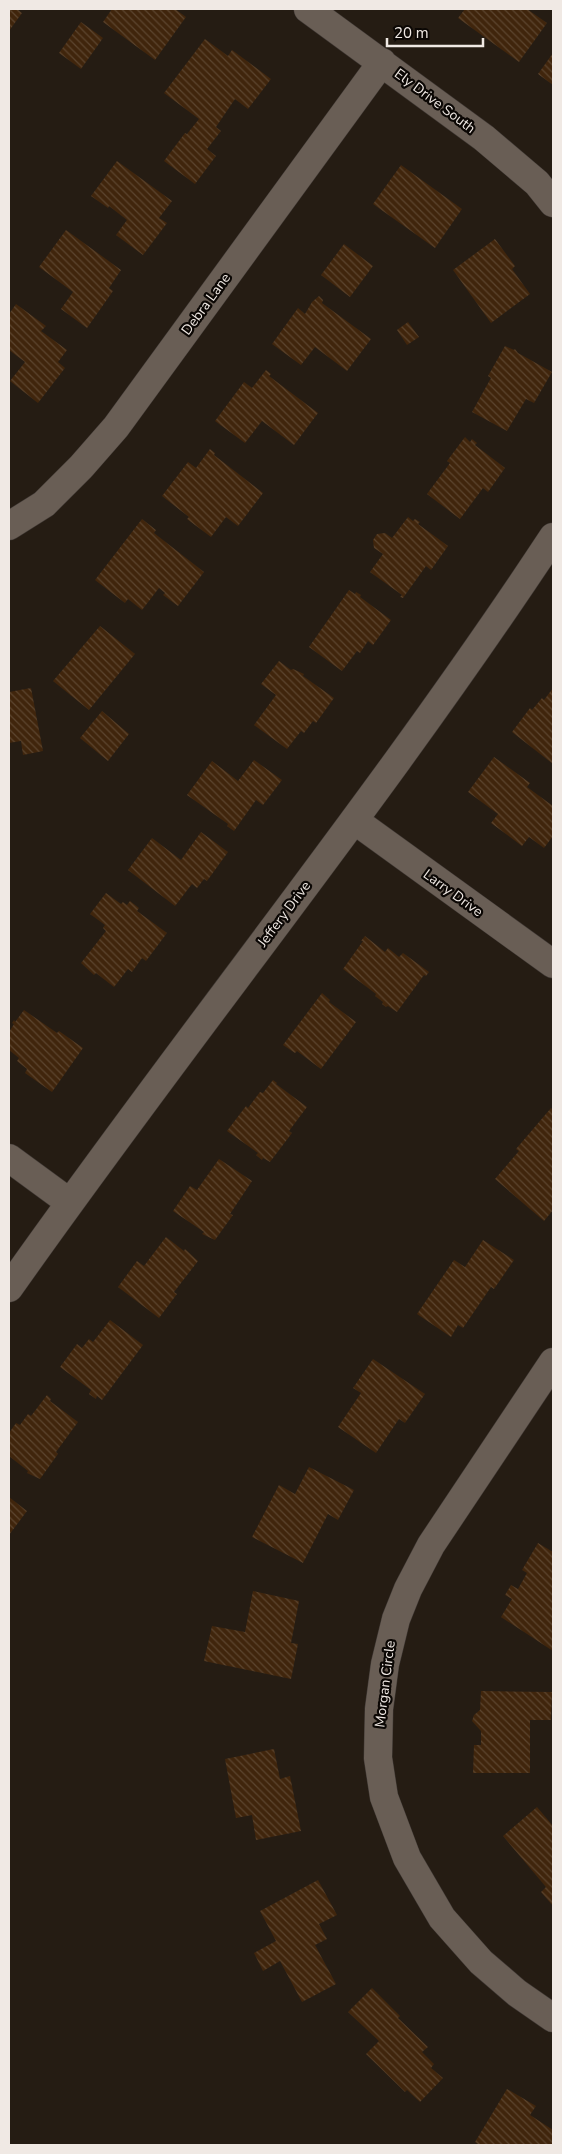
<svg xmlns="http://www.w3.org/2000/svg" width="562" height="2154" font-family="'Nunito Sans',sans-serif">
  <defs>
    <pattern id="building-back-hatch" width="6" height="6" patternUnits="userSpaceOnUse" patternTransform="scale(1.25)"><rect width="6" height="6" fill="#40250c"/><path d="M-1 5l2 2M0 0l6 6M5-1l2 2" fill="none" stroke="#5c452f"/></pattern>
  </defs>
  <rect width="100%" height="100%" fill="#251c13"/>
  <path fill="url(#building-back-hatch)" d="M9,9H17L22,13L9,31Z
    M112,9H175L186,17L155,60L103,22Z
    M465,9H527L547,23L519,62L458,18Z
    M81,22L103,38L81,69L59,53Z
    M205,39L228,56L232,50L271,79L248,109L235,99L216,127L221,131L207,149L216,156L195,184L164,161L185,133L187,134L199,119L164,93Z
    M553,53V85L538,74Z
    M117,161L172,201L159,218L167,223L143,255L116,235L127,220L109,206L108,208L91,196Z
    M401,165L462,209L435,248L373,204Z
    M66,230L121,270L109,288L113,291L87,328L61,309L73,292L39,267Z
    M495,239L515,266L512,269L530,294L491,323L453,270Z
    M344,244L373,266L350,297L321,275Z
    M319,296L323,300L322,303L371,339L347,371L315,347L301,365L272,344L298,308L305,314L312,302Z
    M16,304L46,326L41,331L67,350L58,362L65,368L38,403L10,381L25,362L9,350V314Z
    M408,322L419,337L407,345L397,330Z
    M505,346L514,350L515,349L518,353L552,372L534,403L526,399L507,431L472,412L491,378L488,376Z
    M266,370L271,374L269,376L318,413L294,445L262,421L245,443L215,421L244,382L252,388Z
    M465,437L470,442L472,439L477,443L475,445L505,468L488,492L483,488L460,519L427,494L450,463L447,461Z
    M210,449L215,453L214,455L263,493L238,526L226,517L211,537L187,519L189,517L162,496L188,462L196,468Z
    M408,517L413,521L415,519L420,522L418,524L448,546L431,570L426,566L403,598L400,597L402,595L370,572L383,554L374,548L373,540L377,534L385,533L392,538Z
    M142,519L156,530L154,533L204,572L178,606L163,595L165,593L159,588L142,610L128,599L125,603L95,580Z
    M349,590L355,594L356,592L361,595L360,597L391,620L373,645L368,641L360,653L357,651L342,671L309,647Z
    M100,626L135,654L89,710L53,681Z
    M279,661L291,670L293,669L304,674L303,676L334,698L316,723L313,721L304,733L301,731L287,749L254,725L276,695L261,684Z
    M31,688L43,751L23,755L21,741L9,743V692Z
    M553,688V764L512,732L530,708L532,710L542,698L544,700Z
    M102,711L129,734L108,761L80,738Z
    M494,757L530,783L527,787L553,806V836L544,848L529,837L522,846L491,823L498,814L468,792Z
    M254,760L282,780L263,805L256,800L234,831L227,826L228,824L187,795L212,761L238,781Z
    M201,832L228,852L207,881L204,879L197,888L192,884L175,906L128,870L152,838L181,860Z
    M106,893L121,904L123,902L127,905L130,901L139,908L137,911L167,933L146,961L142,958L132,972L128,969L114,987L96,973L94,975L81,963L106,931L103,928L105,925L90,914Z
    M365,936L385,952L388,948L399,957L403,953L429,972L426,976L424,975L397,1012L388,1006L386,1007L382,1004L383,1002L375,996L376,994L343,969L363,941H361Z
    M322,993L330,1000L329,1002L356,1022L321,1069L297,1051L295,1053L283,1045Z
    M24,1010L57,1033L59,1031L83,1048L52,1092L25,1073L27,1069L17,1061L19,1058L9,1050V1032L14,1024L12,1023L14,1020L15,1022Z
    M273,1080L277,1083L276,1084L307,1107L289,1131L292,1133L270,1162L263,1158L262,1160L256,1155L258,1153L227,1131L246,1106L248,1108L260,1092L263,1093Z
    M551,1108L553,1110V1210L544,1221L495,1179L519,1151L516,1149Z
    M219,1159L252,1181L230,1214L233,1215L215,1240L202,1234L204,1232L173,1211L190,1186L197,1190Z
    M166,1237L184,1251L185,1249L198,1261L174,1292L177,1294L159,1318L118,1287L137,1261L144,1266Z
    M483,1240L514,1260L494,1289L491,1287L463,1328L458,1325L451,1337L417,1314L454,1260L465,1267Z
    M110,1320L143,1345L102,1400L97,1396L96,1399L89,1394L91,1390L60,1367L77,1344L82,1348L89,1339L93,1342Z
    M373,1359L425,1394L405,1423L399,1419L376,1453L338,1427L361,1393L353,1388Z
    M47,1395L51,1399L50,1401L78,1422L56,1452L58,1454L40,1479L27,1473L28,1471L9,1456V1433L16,1423L20,1425L28,1414L31,1416Z
    M309,1467L354,1490L338,1520L328,1514L303,1563L252,1537L279,1485L295,1494Z
    M9,1497L27,1511L9,1535Z
    M538,1543L553,1552V1651L501,1617L512,1599L505,1595L511,1585L518,1589L527,1573L522,1570Z
    M253,1591L299,1601L291,1643L298,1644L291,1679L204,1661L212,1626L245,1632Z
    M481,1691L552,1692L551,1720H530V1773H473L474,1745H481V1731L472,1721L474,1715L480,1710Z
    M274,1749L280,1779L290,1776L301,1831L256,1840L252,1815L236,1818L225,1759Z
    M537,1807L553,1826V1906L541,1892L546,1887L503,1836Z
    M318,1880L337,1915L319,1924L327,1939L315,1945L336,1984L302,2002L280,1961L263,1971L254,1953L276,1941L260,1911Z
    M372,1988L400,2016L398,2018L428,2047L422,2052L434,2064L431,2068L443,2078L420,2102L407,2090L405,2092L366,2054L379,2041L348,2012Z
    M507,2089L536,2106L530,2115L553,2130V2145H479L475,2142Z"/>
  <g fill="none" stroke-linecap="round" stroke-linejoin="round">
    <defs>
      <path id="street" d="M308,9L484,138L537,183L553,203
        M9,526L44,504L81,467L116,427L382,62
        M354,820L553,964
        M9,1158L69,1202
        M9,1288C187,1035 383,795 553,537
        M553,1362L431,1545L408,1589L396,1619L385,1664L379,1709L378,1758L384,1797L407,1858L442,1918L481,1962L517,1993L553,2018"/>
    </defs>
    <use href="#street" stroke="#3f3834" stroke-width="29"/>
    <use href="#street" stroke="#695e55" stroke-width="28"/>
  </g>
  <g text-anchor="middle" dominant-baseline="central" stroke-width="4.5" stroke-linejoin="round" paint-order="stroke">
    <g font-size="14" fill="#f0e9e4" stroke="#0b0704">
      <text transform="translate(435 101) rotate(37)">Ely Drive South</text>
      <text transform="translate(206 304) rotate(-54)">Debra Lane</text>
      <text transform="translate(453 893) rotate(36)">Larry Drive</text>
      <text transform="translate(284 914) rotate(-53)">Jeffery Drive</text>
      <text transform="translate(385 1684) rotate(-83)">Morgan Circle</text>
    </g>
  </g>
  <rect width="562" height="2154" fill="none" stroke="#f0e9e4" stroke-width="20"/>
  <path d="M387 38v8h96v-8" fill="none" stroke="#f0e9e4" stroke-width="2.5"/>
  <text x="394" y="38" font-size="15" fill="#f0e9e4" stroke="#0b0704" stroke-width="4" paint-order="stroke">20 m</text>
</svg>
